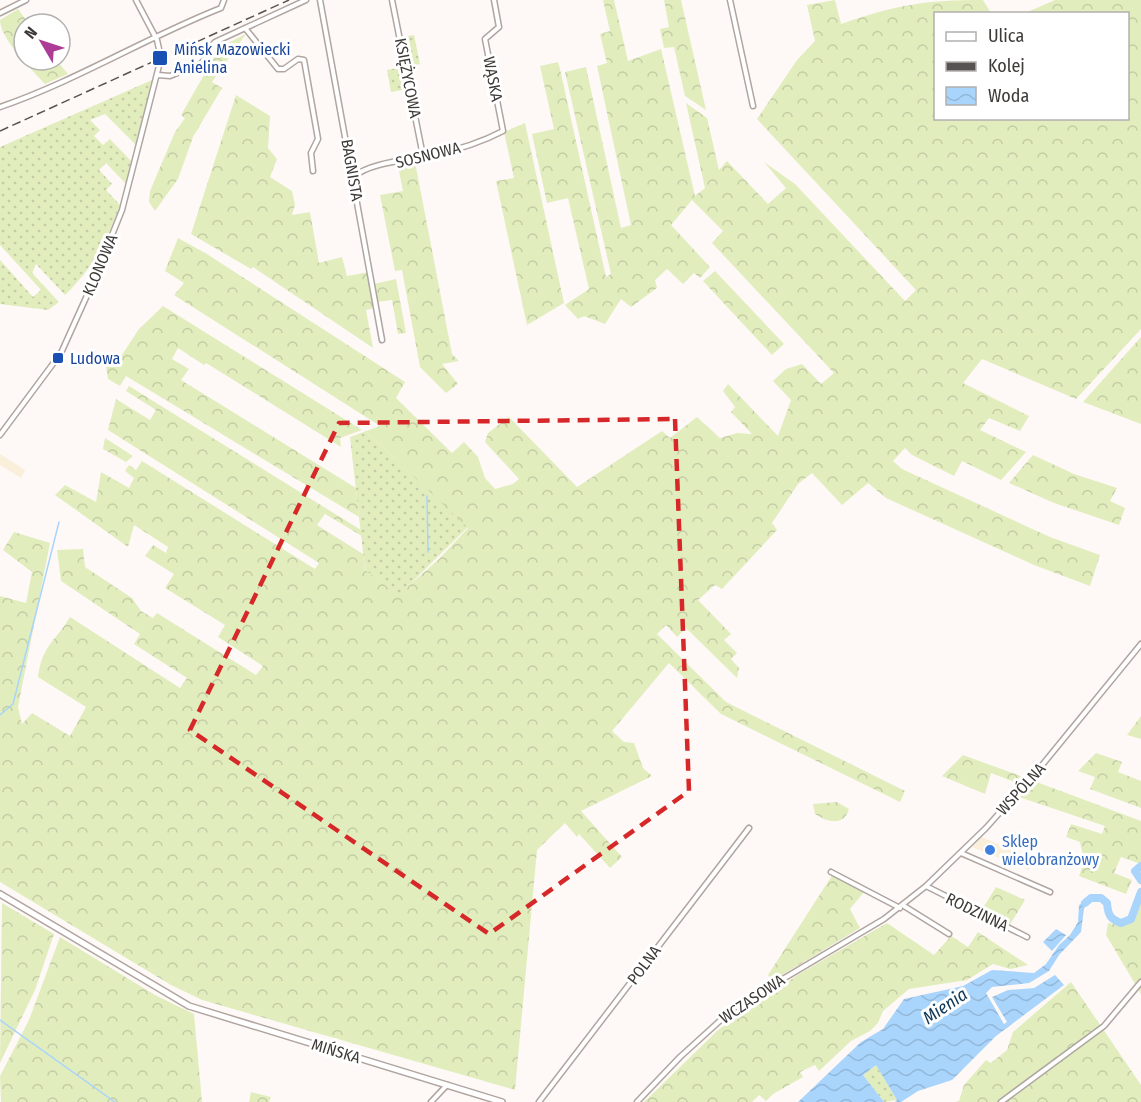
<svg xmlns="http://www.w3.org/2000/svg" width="1141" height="1102" font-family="'Fira Sans Condensed',sans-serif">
  <defs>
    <pattern id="grass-dots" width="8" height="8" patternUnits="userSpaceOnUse" patternTransform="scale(1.5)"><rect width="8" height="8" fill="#e2edbe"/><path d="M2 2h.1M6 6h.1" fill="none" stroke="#c3cca4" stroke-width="1.8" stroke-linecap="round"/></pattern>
    <pattern id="forest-crowns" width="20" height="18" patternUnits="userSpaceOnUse" patternTransform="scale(1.5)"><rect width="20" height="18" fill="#e2edbe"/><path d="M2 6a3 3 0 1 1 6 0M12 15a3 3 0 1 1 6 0" fill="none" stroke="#c3cca4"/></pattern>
    <pattern id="water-waves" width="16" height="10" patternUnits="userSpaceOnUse" patternTransform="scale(1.5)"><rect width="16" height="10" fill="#a9d4fb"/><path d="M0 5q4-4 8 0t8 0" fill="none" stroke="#92b7d8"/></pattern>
  </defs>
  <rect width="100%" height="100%" fill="#fef9f7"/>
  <path fill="#faefda" d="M0,454L25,470L21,478L0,465Z
    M981,837L1034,858L1029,870L972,847Z"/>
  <path fill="url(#grass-dots)" d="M414,35L420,64L407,67L402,37Z
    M403,67L408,89L391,92L387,70Z
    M152,80L136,145L105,114L90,120L100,130L94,136L103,145L110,139L131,161L126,184L106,163L99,170L112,184L106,190L120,205C107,241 92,269 65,295L36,264L32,273L59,302L48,310L0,304V260L33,297L41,290L0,245V147Z
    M366,431L468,527L398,596L365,570L350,437Z
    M876,1065L897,1100L884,1102L863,1075Z"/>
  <path fill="url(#forest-crowns)" d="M603,0H614L628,61L661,49L695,196L705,188L686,103L707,118L719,170L727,161L768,204L786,188L764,162L795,184L905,301L916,290L757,119L797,60L815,41L807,5L835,0L841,24C896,5 925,0 983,0L991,13L936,14V118H1128V14L1025,13L1055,0H1141V329L1076,399L982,359L963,383L1029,416L1020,431L989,418L980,430L1026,452L1001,480L962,461L954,476L912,455L905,448L893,461L902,469L1050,537L1100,555L1090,586L1034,565L886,498L868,483L842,505L812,473L798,484L772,523L777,530L722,589L715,585L698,600L731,634L724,640L737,653L731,659L739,668L737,678L686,628L677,637L666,625L657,634L726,702L905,791L900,802L721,714L669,663L612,731L624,742L634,743L643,768L652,776L581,811L622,857L610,868L579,834L577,837L565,823L537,850L515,1090L202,1000L171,985L0,882V596L26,603L32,572L3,550L14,532L50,543L18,707L22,724L32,713L70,736L86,707L38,677C42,645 56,641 70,617L180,688L187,678L134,644L140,634L61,581L57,550L83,549L85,567L132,598L141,611L153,618L157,613L256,675L263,666L218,637L225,625L165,588L174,574L145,556L153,545L166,553L168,547L134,525L128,547L55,495L65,485L96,502L101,472L129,488L134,478L125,471L129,465L136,470L142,461L315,569L319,563L108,430L116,399L150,420L156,410L126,391L129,386L361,530L362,536L325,514L317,525L363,554L365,570L398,595L439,559L468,528L366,431L380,426L174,295L184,283L165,271L178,238L207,254L405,382L396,398L452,453L464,442L478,457L485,478L495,489L513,484L519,479L485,442L488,433L509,417L577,487L662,431L670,438L697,417L720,438L737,433L752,434L731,412L735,407L723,391L728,384L778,436L791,400L773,381L786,369L802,364L821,384L834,373L712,243L723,231L692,200L671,225L710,267L700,278L694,273L683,284L667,269L655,280L657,288L631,307L621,299L605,324L584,316L578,319L565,305L589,289L568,198L547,203L532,134L554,129L540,66L558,62L560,69L606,277L611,274L565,72L586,67L621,228L631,225L597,66L607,63L600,34L610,31Z
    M664,0H681L706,110L685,96L674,47L664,48L660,29L669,27Z
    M18,9L29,24H24V60H56L68,74L45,84C32,70 0,39 0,20Z
    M246,34L212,82L222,88L193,137L178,179L155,211L149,202L150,191L175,132L185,118L181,115L220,47Z
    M236,95L270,116L268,148L277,159L270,177L292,191L295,205L292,215L310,212L319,263L342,257L347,276L369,272L375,308L366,310L373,348L253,267L251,269L191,234Z
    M525,123L564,303L527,325L496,181L514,178L504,132Z
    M415,162L452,354L459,361L442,364L458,384L446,393L420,367L402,270L395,271L380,195L403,191L398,166Z
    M715,271L784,344L772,355L703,281Z
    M396,279L406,333L398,334L392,300L377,302L374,284Z
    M163,306L362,430L340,438L341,447L206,363L204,365L178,348L172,359L189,369L181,380L356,488L359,517L126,376L120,386L108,379L106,366L114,367L139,329Z
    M1141,337V424L1083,402Z
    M105,438L133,456L126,462L103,449Z
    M1033,455L1074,474L1117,488L1110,501L1125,508L1119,525L1054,503L1009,483Z
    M1141,716V739L1127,735Z
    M1096,753L1122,762L1118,772L1141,781V808L1090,789L1095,777L1078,771Z
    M963,755L1026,778L1020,784L991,773L985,794L942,776Z
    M1034,781L1141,821V864L1121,857L1114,873L1132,880L1126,894L1079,876L1084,862L1080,842L1066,837L1071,824L1102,834L1105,826L1019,797Z
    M837,802L849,809C844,827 827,822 815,814L813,804Z
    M833,874L865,891L850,909L860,928L772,981L768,975Z
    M996,887L1025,900L1009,926L981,911Z
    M1141,899V994L1106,935L1108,923L1124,926L1133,922Z
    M2,903L54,934L35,990L0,1063Z
    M887,923L934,955L951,936L968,947L978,932L1028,965L1010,969L993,964L967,980L909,989L883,1011L878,1023L870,1031L851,1041L819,1071L815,1065L800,1072L803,1077L773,1094L766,1101L759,1095L752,1102H644L718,1030L799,974Z
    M60,937L155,995L194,1014L202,1102H1L0,1076L29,1020Z
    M1071,982L1141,1085V1102H956L959,1101L964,1085L986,1060L991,1063L1007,1050L1013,1032Z
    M251,1092L271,1097L269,1102H249Z"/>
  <path fill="url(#water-waves)" d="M1092,895L1084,909L1081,932L1059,955L1049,971L1029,983L992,987L986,993L1004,1024L1007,1022L992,997L1008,990L1034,988L1055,975L1064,985L996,1036L952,1080L918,1091L901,1102H895L897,1100L876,1065L863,1075L884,1102H798L861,1042L883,1029L904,999L963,986L992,970L1034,973L1046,964L1059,945L1070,935L1078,922L1079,905Z
    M1056,929L1066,935L1052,951L1043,942Z"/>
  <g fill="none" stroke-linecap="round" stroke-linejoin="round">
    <path stroke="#a9d4fb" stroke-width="1.5" d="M427,496L428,552
      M0,715L13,704L59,522
      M0,1020L115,1102"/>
    <path stroke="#a9d4fb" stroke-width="8" d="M1141,866L1135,871L1141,880
      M1085,903L1091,898H1101L1107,903C1108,915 1110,919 1121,923L1131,919L1141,892"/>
    <defs>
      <path id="minor" d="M320,0L382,340
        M392,0L423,156
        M730,0L753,106
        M0,13L26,0
        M245,28L278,69H284L298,59L304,60L318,139L311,153L313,171
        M158,75L170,76L187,69L215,42L306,0
        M0,107C76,81 145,38 221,8L224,0
        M354,177C368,162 413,160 433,155C457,150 482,142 503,131L485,39L499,27L494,0
        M0,435L61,353L94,280L122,210L161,58L157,40L136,0
        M961,853L1050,892
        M831,872L900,908
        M926,886L1027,937
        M904,906L949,934
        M431,1102L447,1085
        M539,1102L749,828
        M637,1102L680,1057L734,1008L884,919L926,886L986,828L1043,764L1141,644
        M1001,1102L1104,1026L1141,982"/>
      <path id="secondary" d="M0,894L189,1006L502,1102"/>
    </defs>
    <use href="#minor" stroke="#b0a5a0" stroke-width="7"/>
    <use href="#secondary" stroke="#b0a5a0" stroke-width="8"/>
    <use href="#minor" stroke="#fff" stroke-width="4"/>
    <use href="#secondary" stroke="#fff" stroke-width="5"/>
    <path stroke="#575351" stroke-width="1.5" stroke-dasharray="9 4.5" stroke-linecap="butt" d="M0,131L289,0"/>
  </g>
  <path fill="none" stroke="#d62828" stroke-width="4.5" stroke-dasharray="12 8" stroke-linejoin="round" d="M675,419L689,791L489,934L190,730L339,423Z"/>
  <g fill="#1a4fb4" stroke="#fff" stroke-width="2">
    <rect x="152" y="50" width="16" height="16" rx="3"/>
    <rect x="52" y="352" width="12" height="12" rx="3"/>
  </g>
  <circle fill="#3f7fe0" stroke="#fff" stroke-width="2" cx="990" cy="850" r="6"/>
  <g text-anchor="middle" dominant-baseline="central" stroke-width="6" stroke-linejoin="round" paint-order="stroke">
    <g font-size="16" fill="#164399" stroke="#fff" text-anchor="start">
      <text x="174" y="49">Mińsk Mazowiecki<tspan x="174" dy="18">Anielina</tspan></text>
      <text x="70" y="358">Ludowa</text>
    </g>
    <g font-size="16" fill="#3e3a38" stroke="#fff">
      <text transform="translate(408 78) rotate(79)">KSIĘŻYCOWA</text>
      <text transform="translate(493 79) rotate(79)">WĄSKA</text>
      <text transform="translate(428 155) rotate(-14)">SOSNOWA</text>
      <text transform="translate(352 170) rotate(80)">BAGNISTA</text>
      <text transform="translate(100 265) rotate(-67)">KLONOWA</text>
      <text transform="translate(1021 789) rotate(-48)">WSPÓLNA</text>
      <text transform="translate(977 912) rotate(26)">RODZINNA</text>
      <text transform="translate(644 965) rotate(-53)">POLNA</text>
      <text transform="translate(752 999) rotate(-34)">WCZASOWA</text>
      <text transform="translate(336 1051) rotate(17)">MIŃSKA</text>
    </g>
    <g font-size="16" fill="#366cbe" stroke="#fff" text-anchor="start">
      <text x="1002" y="841">Sklep<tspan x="1002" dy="18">wielobranżowy</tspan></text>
    </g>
    <g font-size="18" font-style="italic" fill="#113a59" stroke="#fff">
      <text transform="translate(945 1006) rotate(-34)">Mienia</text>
    </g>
  </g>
  <rect x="934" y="12" width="195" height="108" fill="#ffffff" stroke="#b2b0af" stroke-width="1.5"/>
  <rect x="946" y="32" width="30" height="9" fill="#ffffff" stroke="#b2b0af" stroke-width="1.5"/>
  <text x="988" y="42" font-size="18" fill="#3e3a38">Ulica</text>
  <rect x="946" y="62" width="30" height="9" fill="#575351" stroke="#b2b0af" stroke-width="1.5"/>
  <text x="988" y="72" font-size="18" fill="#3e3a38">Kolej</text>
  <rect x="946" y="87" width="30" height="18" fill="url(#water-waves)" stroke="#b2b0af" stroke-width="1.5"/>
  <text x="988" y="102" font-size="18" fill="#3e3a38">Woda</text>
  <g transform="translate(42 42) rotate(309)"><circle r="28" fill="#ffffff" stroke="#b2b0af" stroke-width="1.5"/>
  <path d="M0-4.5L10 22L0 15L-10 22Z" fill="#ad3c96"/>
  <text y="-9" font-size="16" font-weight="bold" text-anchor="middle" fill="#3e3a38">N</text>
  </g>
</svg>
